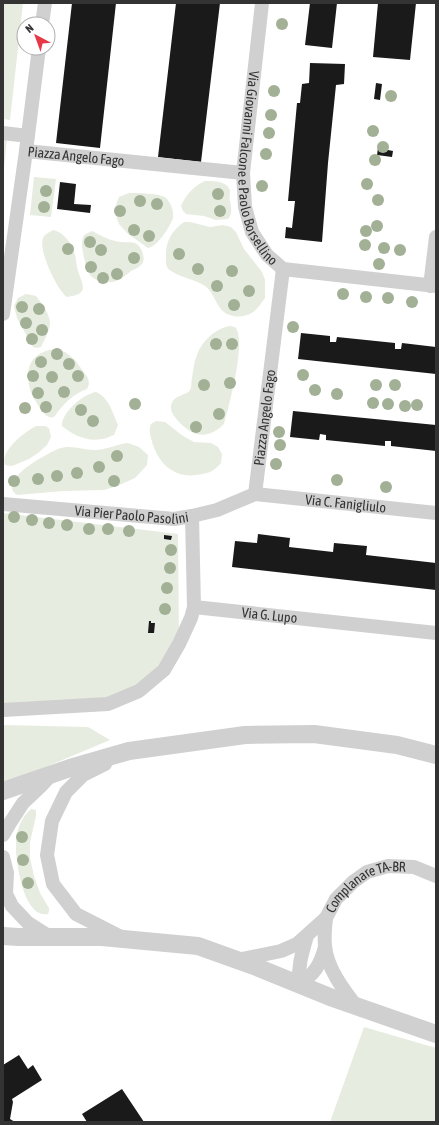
<svg xmlns="http://www.w3.org/2000/svg" width="439" height="1125" font-family="'Asap Condensed',sans-serif">
  <rect width="100%" height="100%" fill="#fff"/>
  <path fill="#e6ecdf" d="M3,3H23L10,120L3,119Z
    M3,138L7,139L3,178Z
    M34,177L56,179L51,217L30,215Z
    M205,181C213,181 228,181 230,191C230,194 229,198 230,201C231,208 233,213 228,219L216,220L204,216L186,214L183,211L181,206C186,194 194,186 205,181Z
    M129,193C138,193 159,193 166,198C171,203 174,211 173,218C170,227 157,247 148,248L127,233L119,224L114,210L119,197Z
    M184,222H190L210,227L223,225L231,227L236,232L244,249L262,272L265,280V298C261,303 258,309 253,312C244,319 227,318 220,308C215,301 212,291 205,286C195,279 181,278 171,271C166,268 166,264 166,258C165,243 171,231 184,222Z
    M53,230C64,232 73,245 75,255C76,259 76,263 77,267C80,282 93,294 67,297C57,290 38,250 43,238C45,234 50,232 53,230Z
    M92,231C102,236 110,241 121,242C126,243 134,241 138,245C142,249 145,257 143,262C141,267 135,269 131,271C127,274 123,278 118,280C115,282 111,282 107,282C93,282 87,274 85,262C83,252 80,244 84,235Z
    M26,294L36,296C41,303 49,312 50,322C51,328 44,341 41,347L37,348L33,347L17,318L14,306L18,298Z
    M230,326L235,327C247,340 229,406 224,424C209,439 195,438 180,423C176,418 171,414 171,407C172,394 187,396 190,390C192,387 191,382 192,378C193,371 194,362 197,355C202,341 216,328 230,326Z
    M55,349L65,352L75,360L88,378L89,384L87,389C73,394 63,404 55,416C53,417 52,418 49,417C44,415 39,408 37,403C34,399 31,394 30,389C24,367 32,352 55,349Z
    M96,392C109,397 113,414 118,425L114,435C110,436 106,439 102,439C87,442 73,435 62,426C61,413 83,394 96,392Z
    M156,421L165,422L183,436L194,442L211,443L218,447L222,454L221,463C213,472 209,473 197,475C175,478 160,465 153,445C151,437 148,432 151,424Z
    M36,426H45L49,428L51,437L47,445L38,453L29,459L12,466L5,465C0,450 25,432 36,426Z
    M128,443L139,447L148,455L147,465L135,478L117,486L104,490L63,491L17,495C0,484 29,465 39,459C45,456 52,451 58,449C72,444 81,450 95,450C106,450 117,444 128,443Z
    M3,513L178,534L179,644L164,670L108,704L3,710Z
    M3,725L88,727L110,740L3,785Z
    M31,809L36,810V816L30,842V858L34,876L40,893L49,908V911L48,914C23,919 15,859 16,842C16,831 22,816 31,809Z
    M364,1027L436,1048V1122H330Z"/>
  <path fill="#1a1a1a" d="M72,3H116L100,148L56,143Z
    M176,3H220L201,162L158,157Z
    M310,3H337L332,48L305,45Z
    M378,3H416L410,60L373,57Z
    M310,63L345,64L344,84L336,85L328,163L322,242L285,238L286,227L292,228L295,201H288L297,103H300L302,84L309,83Z
    M376,83L382,84L380,100L374,99Z
    M378,148L393,151L392,157L377,155Z
    M60,182L76,184L74,204L91,205L90,213L57,209Z
    M301,333L330,336V342H336L337,337L395,343V349H401L402,343L436,347V374L298,359Z
    M293,411L436,425V451L391,446V441H385V446L326,440V435L320,434L319,440L290,437Z
    M258,534L290,538L289,547L333,552L334,543L367,546L366,555L436,563V590L232,567L235,541L257,543Z
    M164,535L172,536L171,540L164,539Z
    M149,621H151V623H155L154,633H148Z
    M19,1055L28,1069L33,1065L42,1080L12,1099L13,1102L10,1119L15,1122H3V1065Z
    M122,1089L144,1122H87L82,1114Z"/>
  <g fill="none" stroke-linecap="round" stroke-linejoin="round">
    <g stroke="#d0d0d0" stroke-width="14">
      <path id="s1" d="M262,3L243,173L245,207L252,232L267,255L283,269L436,286"/>
      <path d="M42,24L45,3"/>
      <path d="M3,133L28,136"/>
      <path d="M26,151L39,48"/>
      <path d="M430,286L436,237"/>
      <path id="s2" d="M3,314L26,151L243,173"/>
      <path id="s3" d="M255,494L283,269"/>
      <path id="s4" d="M3,504L174,519L192,516L217,510L255,494L436,513"/>
      <path id="s5" d="M192,516L194,607L436,633"/>
      <path d="M3,710L108,704L139,691L164,670L179,644L191,618L194,607"/>
      <path d="M105,764L83,775L66,792L52,821L47,855L53,884L76,914L121,937"/>
      <path d="M3,835L10,823L23,803L40,787L52,774"/>
      <path d="M3,857L7,873L6,894L12,906L28,923L50,937"/>
      <path d="M326,918C325,927 324,937 325,946C327,968 343,989 356,1006"/>
      <path id="s6" d="M237,960L281,951L297,944L326,918L336,899L353,882L367,872L388,866L414,867L436,876"/>
      <path d="M299,984C298,965 302,953 307,936"/>
      <path d="M299,984C315,974 320,965 325,947"/>
    </g>
    <path stroke="#d0d0d0" stroke-width="18" d="M3,791L70,768L129,751L245,735L314,734L397,745L436,755
      M3,936L18,937H102L198,946L254,966L330,997L436,1034"/>
  </g>
  <g fill="#a2b095">
    <circle cx="282" cy="24" r="6"/>
    <circle cx="274" cy="91" r="6"/>
    <circle cx="391" cy="96" r="6"/>
    <circle cx="271" cy="115" r="6"/>
    <circle cx="373" cy="131" r="6"/>
    <circle cx="269" cy="133" r="6"/>
    <circle cx="383" cy="147" r="6"/>
    <circle cx="266" cy="154" r="6"/>
    <circle cx="375" cy="160" r="6"/>
    <circle cx="367" cy="184" r="6"/>
    <circle cx="262" cy="186" r="6"/>
    <circle cx="46" cy="191" r="6"/>
    <circle cx="218" cy="194" r="6"/>
    <circle cx="378" cy="200" r="6"/>
    <circle cx="140" cy="201" r="6"/>
    <circle cx="157" cy="204" r="6"/>
    <circle cx="44" cy="207" r="6"/>
    <circle cx="120" cy="211" r="6"/>
    <circle cx="220" cy="211" r="6"/>
    <circle cx="377" cy="226" r="6"/>
    <circle cx="134" cy="230" r="6"/>
    <circle cx="366" cy="231" r="6"/>
    <circle cx="149" cy="236" r="6"/>
    <circle cx="90" cy="242" r="6"/>
    <circle cx="365" cy="245" r="6"/>
    <circle cx="384" cy="248" r="6"/>
    <circle cx="68" cy="249" r="6"/>
    <circle cx="101" cy="250" r="6"/>
    <circle cx="400" cy="250" r="6"/>
    <circle cx="179" cy="254" r="6"/>
    <circle cx="134" cy="258" r="6"/>
    <circle cx="379" cy="264" r="6"/>
    <circle cx="91" cy="267" r="6"/>
    <circle cx="198" cy="269" r="6"/>
    <circle cx="232" cy="271" r="6"/>
    <circle cx="117" cy="274" r="6"/>
    <circle cx="103" cy="278" r="6"/>
    <circle cx="217" cy="286" r="6"/>
    <circle cx="249" cy="291" r="6"/>
    <circle cx="343" cy="294" r="6"/>
    <circle cx="366" cy="297" r="6"/>
    <circle cx="388" cy="298" r="6"/>
    <circle cx="412" cy="302" r="6"/>
    <circle cx="234" cy="305" r="6"/>
    <circle cx="22" cy="307" r="6"/>
    <circle cx="39" cy="309" r="6"/>
    <circle cx="26" cy="323" r="6"/>
    <circle cx="293" cy="327" r="6"/>
    <circle cx="42" cy="330" r="6"/>
    <circle cx="32" cy="339" r="6"/>
    <circle cx="216" cy="344" r="6"/>
    <circle cx="232" cy="344" r="6"/>
    <circle cx="57" cy="354" r="6"/>
    <circle cx="41" cy="362" r="6"/>
    <circle cx="69" cy="364" r="6"/>
    <circle cx="303" cy="375" r="6"/>
    <circle cx="33" cy="376" r="6"/>
    <circle cx="78" cy="376" r="6"/>
    <circle cx="52" cy="377" r="6"/>
    <circle cx="230" cy="383" r="6"/>
    <circle cx="204" cy="385" r="6"/>
    <circle cx="376" cy="385" r="6"/>
    <circle cx="395" cy="385" r="6"/>
    <circle cx="315" cy="390" r="6"/>
    <circle cx="64" cy="392" r="6"/>
    <circle cx="38" cy="393" r="6"/>
    <circle cx="337" cy="394" r="6"/>
    <circle cx="373" cy="403" r="6"/>
    <circle cx="135" cy="404" r="6"/>
    <circle cx="388" cy="404" r="6"/>
    <circle cx="417" cy="405" r="6"/>
    <circle cx="405" cy="406" r="6"/>
    <circle cx="46" cy="407" r="6"/>
    <circle cx="25" cy="408" r="6"/>
    <circle cx="81" cy="410" r="6"/>
    <circle cx="219" cy="414" r="6"/>
    <circle cx="93" cy="421" r="6"/>
    <circle cx="196" cy="427" r="6"/>
    <circle cx="279" cy="432" r="6"/>
    <circle cx="280" cy="445" r="6"/>
    <circle cx="117" cy="456" r="6"/>
    <circle cx="276" cy="464" r="6"/>
    <circle cx="99" cy="467" r="6"/>
    <circle cx="77" cy="473" r="6"/>
    <circle cx="57" cy="476" r="6"/>
    <circle cx="38" cy="479" r="6"/>
    <circle cx="337" cy="480" r="6"/>
    <circle cx="14" cy="481" r="6"/>
    <circle cx="114" cy="481" r="6"/>
    <circle cx="386" cy="487" r="6"/>
    <circle cx="14" cy="517" r="6"/>
    <circle cx="32" cy="520" r="6"/>
    <circle cx="49" cy="523" r="6"/>
    <circle cx="67" cy="525" r="6"/>
    <circle cx="89" cy="529" r="6"/>
    <circle cx="108" cy="529" r="6"/>
    <circle cx="129" cy="531" r="6"/>
    <circle cx="171" cy="550" r="6"/>
    <circle cx="170" cy="568" r="6"/>
    <circle cx="167" cy="588" r="6"/>
    <circle cx="165" cy="609" r="6"/>
    <circle cx="22" cy="837" r="6"/>
    <circle cx="23" cy="860" r="6"/>
    <circle cx="28" cy="883" r="6"/>
  </g>
  <g text-anchor="middle" dominant-baseline="central" stroke-width="4" stroke-linejoin="round" paint-order="stroke">
    <g font-size="14" fill="#333" stroke="#fff">
      <text stroke="none"><textPath href="#s2" startOffset="215">Piazza Angelo Fago</textPath></text>
      <text stroke="none"><textPath href="#s1" startOffset="169">Via Giovanni Falcone e Paolo Borsellino</textPath></text>
      <text stroke="none"><textPath href="#s3" startOffset="77">Piazza Angelo Fago</textPath></text>
      <text stroke="none"><textPath href="#s4" startOffset="348">Via C. Fanigliulo</textPath></text>
      <text stroke="none"><textPath href="#s4" startOffset="129">Via Pier Paolo Pasolini</textPath></text>
      <text stroke="none"><textPath href="#s5" startOffset="167">Via G. Lupo</textPath></text>
      <text stroke="none"><textPath href="#s6" startOffset="156">Complanare TA-BR</textPath></text>
    </g>
  </g>
  <rect width="439" height="1125" fill="none" stroke="#333333" stroke-width="8"/>
  <g transform="translate(36 36) rotate(319)"><circle r="19" fill="#ffffff" stroke="#adadad"/>
  <path d="M0-3L7 15L0 10L-7 15Z" fill="#e63946"/>
  <text y="-6" font-size="11" font-weight="bold" text-anchor="middle" fill="#333333">N</text>
  </g>
</svg>
